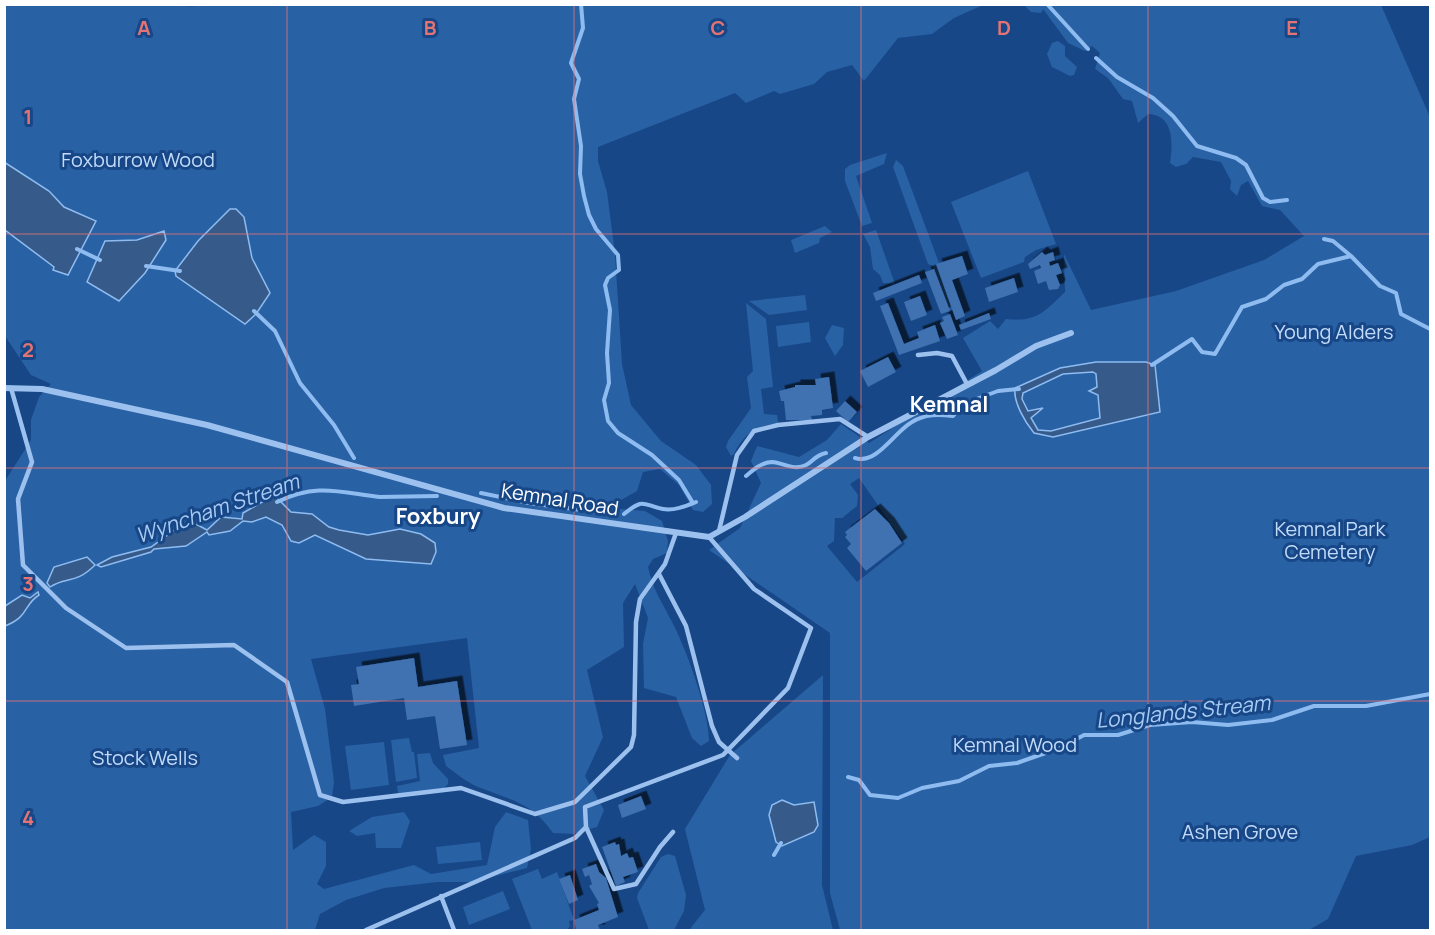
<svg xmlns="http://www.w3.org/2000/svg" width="1435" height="935" font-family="Manrope,sans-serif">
  <defs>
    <filter id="shadow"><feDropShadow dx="5.5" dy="-5.5" stdDeviation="0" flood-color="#0009"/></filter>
  </defs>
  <rect width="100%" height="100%" fill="#174787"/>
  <path fill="#2961a5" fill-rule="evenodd" d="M160,4L197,7L181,5H983L954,18L932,34L898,38L864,81L852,65L827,72L814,84L780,94L774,91L746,103L735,93L598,147V161L607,192L615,254L622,364L631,405L661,441L696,465L711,485L712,504L703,512L693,510L679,485L660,469L643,472L637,491L616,503L580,501L572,498L562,504L645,511L662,521L668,541L667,553L653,559L648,567C653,589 660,599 670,618C685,645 709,711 709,741L701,746L692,738L676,697L644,688L643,644L648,618L635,584L623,603L624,647L587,670L603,737L585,776L604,810L597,827L573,834L553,833C532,802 510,800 478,787C466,782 456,773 446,766L443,755L479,748L467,638L311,659L325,709L334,782L332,797L318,806L291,812L293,850L314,835L326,842V866L317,884L324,889L414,865L431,874L487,865L495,827L506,812L528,820L531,849L527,868L472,882H438L384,888L346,900L320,914L315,930H5V481L31,440V420L39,397L51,384L31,375L5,336V5Z
    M1024,5H1381L1430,117V837L1412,845L1356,856L1328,919L1309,930H840L830,893V633L709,550L740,528L761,483L751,461L757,446L799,457L827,440L841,424L869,443L982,371L963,338L990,321L998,329L1006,319C1037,322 1043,313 1065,292L1064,254L1091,310L1176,291L1264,260L1304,236L1280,210L1262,206L1248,181L1241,185L1237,196L1230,189L1231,181L1221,162L1193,157L1186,164L1176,167L1170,163C1173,143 1174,115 1148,114L1138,123L1132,101L1123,99L1108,78L1095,69L1100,53L1092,46L1085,51L1068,43L1043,9L1041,13L1031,12ZM859,478L905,544L857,582L827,546L834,541L835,518H842L857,506L858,495L850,484Z
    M1058,41L1065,46V56L1077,67L1074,75L1070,76L1052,67L1047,54L1052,43Z
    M887,153L884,164L856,176L872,223L862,226L845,181V169L850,165Z
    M896,160L903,166L939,263L936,265L953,310L950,311L933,266L928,264L893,167Z
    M1028,171L1056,244L1036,250L1025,257L1024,262L981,278L951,202Z
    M825,226L832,232L820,238L819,243L795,253L791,240Z
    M876,230L895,284L883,283L880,275L873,269L870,247L863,234Z
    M805,295L807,310L769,315L749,301Z
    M746,303L766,319L773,387L761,389L764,414L777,415L778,423C756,427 744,433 734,454L731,456L726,447L728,441L751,408L747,377L753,371Z
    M809,322L811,342L778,347L776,326Z
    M832,325L844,328L843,345L835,356L825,338Z
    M823,675L822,885L833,930H689L705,910L685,829L730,755Z
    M409,738L412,752H414L417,778L396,782L391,740Z
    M384,742L389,785L351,790L345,746Z
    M430,753L433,763L448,779V784L444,788L398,794L397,786L420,781L417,754Z
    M404,812L410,821L401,848H376L375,833L357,836L349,831L372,817Z
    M480,842L482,860L438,864L436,847Z
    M668,854L675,856L686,895L684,911L674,930H649L637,898L638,893L661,857Z
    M538,869L542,879L557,872L574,920L569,921L570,926L567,930H532L512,879Z
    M503,891L510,909L469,925L463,907Z"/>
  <path fill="#365b8a" stroke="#8fbcf0" stroke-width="1.5" fill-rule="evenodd" d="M4,162L49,191L64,207L96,221L68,275L53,270L54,267L5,230Z
    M230,209H236L244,217L252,258L270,293L256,314L245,324L176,276L175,271L198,241Z
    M164,231L166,240L145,273L119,301L87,282L105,241L137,240Z
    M1096,362H1146L1155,365L1160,412L1053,437L1034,433C1025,422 1013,402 1015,388L1060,368ZM1093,372L1096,374L1097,387L1089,391L1098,395L1100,418L1051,431L1038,430L1031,418L1043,408L1028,411L1022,399L1023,393L1063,374Z
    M271,497L277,498L291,512L312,514L329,527L339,530L368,535L400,529L421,534L435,543L436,552L431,564L366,559L315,535L299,543L291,541L282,525L266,517L252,522L243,521L230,531L209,535L207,532L186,546L154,549L151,552L101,567L97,565L112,557L151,547L183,524L194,523L207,530L221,517L242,519L243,513Z
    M87,557L95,565C75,585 66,576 50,587L47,583L54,567Z
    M38,592L39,595C23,605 30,616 5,626V606L22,595L30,598Z
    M782,800L794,805L814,802L818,825L814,832L782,846L776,842L769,815L772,805Z"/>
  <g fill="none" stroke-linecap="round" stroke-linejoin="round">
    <path stroke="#8fbcf0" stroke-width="4" d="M581,4L583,28L571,63L579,79L574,99L581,146L580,174L584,196L589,215L596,229L618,255L619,270L608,278L605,285L610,310L607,353L609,383L604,400L608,421L618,433L652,455L679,480L693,503
      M1047,4L1088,49
      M1096,58L1117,77L1153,98L1173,116L1197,146L1236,158L1246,165L1263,198L1270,202L1287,200
      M1324,239L1333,241L1351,256
      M77,249L100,260
      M146,266L180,271
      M254,311L275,331L300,383L334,425L354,458
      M1152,365L1192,339L1202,352L1215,354L1242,307L1266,299L1284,285L1302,279L1318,264L1351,256L1380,286L1396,293L1401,314L1430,329
      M855,458C877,465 894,432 912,422C925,414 938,414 953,416L963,404L998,391L1019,389
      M746,476C753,470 762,462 772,462C784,463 794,471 806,465C814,461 815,455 826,453
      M481,493L529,503L611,514
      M379,497L437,496
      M277,502C317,483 338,492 380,497
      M624,514C645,497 642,505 663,509C674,511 686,506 696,502
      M848,777L859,780L870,795L898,798L922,788L959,781L989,766L1017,763L1060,748L1084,735H1118L1150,725L1192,722L1228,725L1272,720L1314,706H1366L1430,694
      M774,855L781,843"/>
  </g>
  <path fill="#3f71b0" filter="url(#shadow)" d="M1042,252L1045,255L1053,252L1055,260L1049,262L1050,266L1058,263L1062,273L1056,275L1060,285L1058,289L1049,290L1046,281L1038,284L1034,271L1041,268L1040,265L1030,269L1028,264Z
    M962,256L968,274L952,280L965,316L956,320L936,264Z
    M934,269L950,311L941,314L925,272Z
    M919,275L922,283L876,301L873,293Z
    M1014,278L1018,292L989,302L985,288Z
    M920,296L927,315L911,321L904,302Z
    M888,303L904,344L919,338L917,332L935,325L940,341L899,355L880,306Z
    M989,313L991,319L961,330L959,325Z
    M950,314L958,335L947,339L940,323L944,321L942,317Z
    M888,357L896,372L868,387L860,371Z
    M829,377L833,408L822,410V415L811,416L812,420H786L784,401H781L779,391L795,387V385H816L815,379Z
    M845,401L857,412L848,422L836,411Z
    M875,509L889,523L902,543L866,571L847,548L851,544L845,537L847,535L845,532Z
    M414,658L418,687L457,681L467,745L440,749L435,716L407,720L404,698L354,706L351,685L359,684L356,667Z
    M641,796L646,809L622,818L618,805Z
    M615,842L616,845L619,844L621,856L627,853L629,858L633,857L638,872L623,877L625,882L616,886L602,847Z
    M596,864L599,872L606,878L618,917L598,925L600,930H576L574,920L599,910L597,904L599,903L589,886L592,884L589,875L585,877L582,869Z
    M570,875L578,900L569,904L559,879Z"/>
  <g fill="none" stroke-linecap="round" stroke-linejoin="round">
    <path stroke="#9dc1ee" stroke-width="4.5" d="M918,355L937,353L952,356L967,384
      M11,388L32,462L18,499L23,565L66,608L126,648L234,645L287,682L320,795L343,802L461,788L535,814L575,802L631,747L634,735L636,622L640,599L665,564L676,533
      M719,531L737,455L754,431L778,425L840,419L868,437
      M659,574L686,626L712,726L719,742L737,758
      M673,832L660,847L636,884L614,889L586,827L585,807L723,755L788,688L811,628L754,589L709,537
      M441,896L454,930
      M366,930L575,838L586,827"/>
    <path stroke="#9dc1ee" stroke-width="6" d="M4,388L42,389L207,425L504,508L709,537L745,517L868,437L996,370L1036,346L1071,333"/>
  </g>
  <path fill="none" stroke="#e47373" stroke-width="1.5" stroke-opacity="0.55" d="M287,4V930M574,4V930M861,4V930M1148,4V930M4,234H1430M4,468H1430M4,701H1430"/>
  <g text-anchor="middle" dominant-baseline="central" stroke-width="6" stroke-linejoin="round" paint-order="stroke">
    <g font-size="20" fill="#c2dbfa" stroke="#174787">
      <text x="138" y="159">Foxburrow Wood</text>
      <text x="1334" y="331">Young Alders</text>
      <text x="1330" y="528">Kemnal Park<tspan x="1330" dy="23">Cemetery</tspan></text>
      <text x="1015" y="744">Kemnal Wood</text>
      <text x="145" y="757">Stock Wells</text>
      <text x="1240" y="831">Ashen Grove</text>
    </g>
    <g font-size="20" fill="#fff" stroke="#174787">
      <text transform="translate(560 499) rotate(9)">Kemnal Road</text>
    </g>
    <g font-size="21" font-style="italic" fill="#a8cbf5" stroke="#174787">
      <text transform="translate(217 508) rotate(-19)">Wyncham Stream</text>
      <text transform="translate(1183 711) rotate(-6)">Longlands Stream</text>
    </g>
    <g font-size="22" font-weight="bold" fill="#fff" stroke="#174787">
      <text x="949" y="404">Kemnal</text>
      <text x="438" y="516">Foxbury</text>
    </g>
  </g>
  <g font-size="20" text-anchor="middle" font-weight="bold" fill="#e47373" stroke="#174787" stroke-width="6" stroke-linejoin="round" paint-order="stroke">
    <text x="144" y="35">A</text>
    <text x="430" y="35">B</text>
    <text x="718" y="35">C</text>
    <text x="1004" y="35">D</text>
    <text x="1292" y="35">E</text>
    <text x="28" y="124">1</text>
    <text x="28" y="357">2</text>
    <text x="28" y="591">3</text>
    <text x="28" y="825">4</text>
  </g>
  <rect width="1435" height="935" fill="none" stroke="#ffffff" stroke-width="12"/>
</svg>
